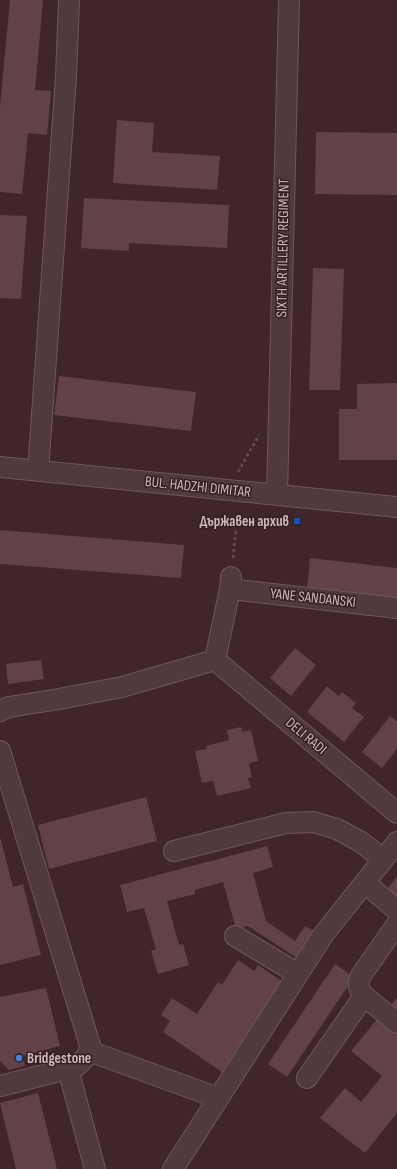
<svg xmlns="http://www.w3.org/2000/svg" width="397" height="1169" font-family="'Sofia Sans Condensed',sans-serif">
  <rect width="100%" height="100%" fill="#40262b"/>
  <path fill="#604248" d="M10,0H43L35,90L51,91L47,135L28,133L22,194L0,192V106Z
    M117,120L154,123L152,152L220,156L217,190L113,183Z
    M316,132L397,133V195L315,194Z
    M84,198L229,205L227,248L129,243V251L81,248Z
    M0,215L27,216L21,299L0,298Z
    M313,268L344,269L340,390H309Z
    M59,376L196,392L191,431L54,415Z
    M397,383V460H339V409H357V384Z
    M0,530L184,545L181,578L0,564Z
    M310,558L397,568V600L307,590Z
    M295,648L316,665L291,696L270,678Z
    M41,660L44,679L8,684L6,664Z
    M327,686L339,696L342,692L356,703L352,708L364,717L344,742L307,712Z
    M390,716L397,721V749L382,768L362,752Z
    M241,727L242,732L251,730L258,761L249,763L252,778H248L251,788L217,796L213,781L202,783L195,751L207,749L206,746L229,740L227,730Z
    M146,797L157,841L49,869L38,825Z
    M0,837L13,887L23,884L41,955L0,965Z
    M267,846L273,867L253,873L266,921L295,941L305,926L315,932L297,958L248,926L236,929L223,882L195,890V894L167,901L179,945L183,944L189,965L158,974L151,951L156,949L144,908L127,912L120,885Z
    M397,877V901L382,895Z
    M238,960L254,971L258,965L286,984L225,1074L163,1032L170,1021L161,1015L172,998L197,1014L218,982L222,985Z
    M335,964L354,977L287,1077L268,1064Z
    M46,988L60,1046L22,1056L25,1066L9,1070L0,1061V997Z
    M397,998V1013L389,1007Z
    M378,1018L397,1033V1113L365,1153L320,1118L345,1088L361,1102L382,1076L351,1051Z
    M38,1093L57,1169H16L0,1103Z"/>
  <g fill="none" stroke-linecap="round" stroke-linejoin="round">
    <defs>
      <path id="minor" d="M0,467L397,507
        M38,471L66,77L69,0
        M277,495L289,0
        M230,589L397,608
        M215,660L397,813
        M215,660L230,589L231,577
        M0,711L9,707L59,699L122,687L215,660
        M0,751L90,1045C89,1055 84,1061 75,1067L0,1086
        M174,851L286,823L313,822L337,829L361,842L383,859
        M365,883L397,910
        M397,924L362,974C357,982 358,989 364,996L397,1023
        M235,936L298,974
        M89,1051L218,1098
        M68,1069L95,1169
        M307,1078L364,996
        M173,1169L323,935L397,842"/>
    </defs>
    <use href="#minor" stroke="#6e585c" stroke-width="22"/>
    <path stroke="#644d5c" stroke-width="2.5" stroke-dasharray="3 3" stroke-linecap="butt" d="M238,472L259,435
      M233,558L236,530"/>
    <use href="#minor" stroke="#503a3e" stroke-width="20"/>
  </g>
  <rect fill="#1a4fb4" stroke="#351f23" stroke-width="1.5" x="293" y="517" width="8" height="8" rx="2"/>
  <circle fill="#3f7fe0" stroke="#351f23" stroke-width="1.5" cx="19" cy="1058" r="4"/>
  <g text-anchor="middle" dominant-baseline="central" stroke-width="3" stroke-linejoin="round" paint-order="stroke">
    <g font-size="15" fill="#cbb7ba" stroke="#351f23">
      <text transform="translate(283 248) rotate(-89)">SIXTH ARTILLERY REGIMENT</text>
      <text transform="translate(198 487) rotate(6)">BUL. HADZHI DIMITAR</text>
      <text transform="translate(313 598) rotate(6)">YANE SANDANSKI</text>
      <text transform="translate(306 736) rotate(40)">DELI RADI</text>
    </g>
    <g font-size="15" font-weight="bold" fill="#cbb7ba" stroke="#351f23" text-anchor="end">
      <text x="289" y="521">Държавен архив</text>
      <text x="27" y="1058" text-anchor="start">Bridgestone</text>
    </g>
  </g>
</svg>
